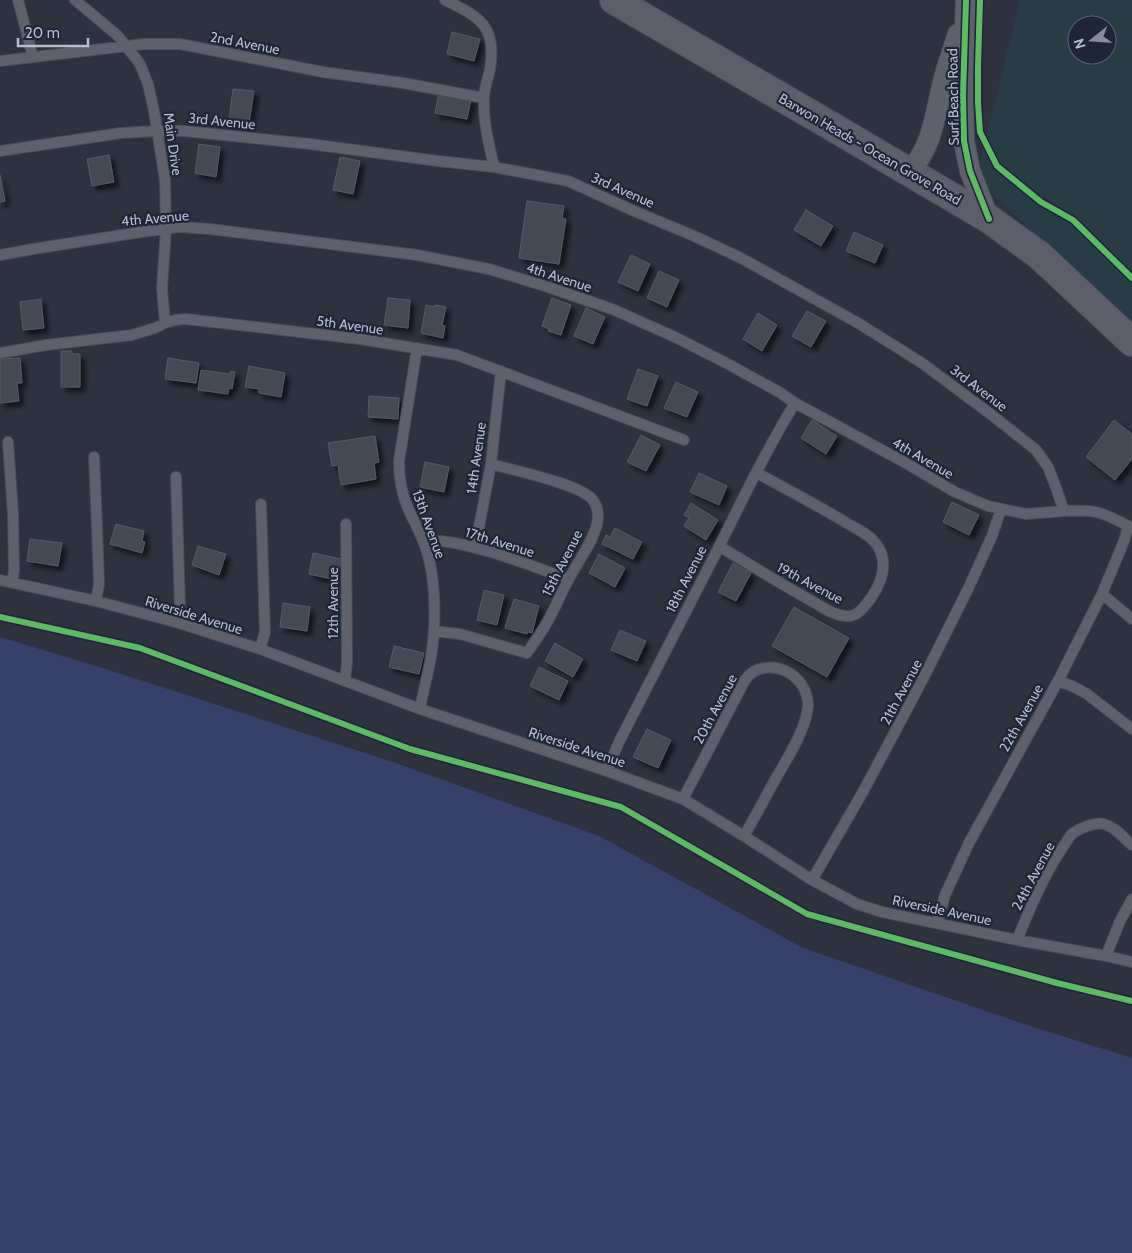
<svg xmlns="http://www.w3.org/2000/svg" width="1132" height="1253" font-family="Cabin,sans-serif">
  <defs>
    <filter id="shadow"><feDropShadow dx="4.5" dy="4.5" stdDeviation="2.5" flood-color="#0009"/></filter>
  </defs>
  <rect width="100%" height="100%" fill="#2d323e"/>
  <path fill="#283c46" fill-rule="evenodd" d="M1020,0H1132V327L976,178ZM1077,25H1107V55H1077Z"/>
  <path fill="#354168" d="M0,637L109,670L393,762L599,836L803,948L1024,1024L1132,1058V1253H0Z"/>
  <path fill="#454953" stroke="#555a65" filter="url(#shadow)" d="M452,32L480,39L474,61L447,54Z
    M233,89L254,91L249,123L229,120Z
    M439,93L471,99L467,119L435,113Z
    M199,144L220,147L216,177L195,173Z
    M109,155L114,182L92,186L87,159Z
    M340,157L360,161L353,194L333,190Z
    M0,175L5,201L0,202Z
    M527,201L564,206L562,218L566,219L559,264L519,258Z
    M806,210L833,226L821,246L794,230Z
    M854,232L883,245L875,263L846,251Z
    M631,255L650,264L638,291L618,282Z
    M659,271L679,280L667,307L647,298Z
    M388,298L410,300L408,328L384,325Z
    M552,298L571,305L561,335L548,331L549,329L542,326Z
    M41,299L44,328L23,330L20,302Z
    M426,305L435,307V305L446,307L442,325L445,326L443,338L421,333Z
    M586,308L605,317L593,344L574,336Z
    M807,311L826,321L811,347L792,336Z
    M758,313L777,325L762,351L743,339Z
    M61,351H72V354H80V387H61Z
    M20,358L22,383H17L19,401L0,403V359Z
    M168,358L199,363L196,383L165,379Z
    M249,366L285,373L281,397L259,393V389L245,387Z
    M638,369L658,376L647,406L627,399Z
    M201,370L230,374L231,371L235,372L232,389L229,388L228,394L198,390Z
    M676,382L698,392L687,417L664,408Z
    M369,396L399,398L398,419L368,417Z
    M812,420L837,436L826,454L801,438Z
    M1114,420L1132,434V459L1115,480L1086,457Z
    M641,435L660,445L646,471L627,462Z
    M375,436L379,462L374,463L376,479L341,485L338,465L332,466L328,443Z
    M425,462L449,467L444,492L420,487Z
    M699,473L727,486L719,505L690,492Z
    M952,502L979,515L969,535L943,522Z
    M691,503L718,520L706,540L684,526L689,518L684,515Z
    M116,524L144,531L142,541L145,542L142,553L110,544Z
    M615,528L642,542L633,559L602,544L606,535L610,537Z
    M30,539L62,543L58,566L27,561Z
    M198,546L226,554L219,575L192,565Z
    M313,553L341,559L336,580L309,574Z
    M599,554L625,568L615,587L589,573Z
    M733,563L751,573L736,601L718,592Z
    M484,590L504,595L497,625L477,620Z
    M514,599L539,606L532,633L527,632V634L505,628Z
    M283,603L310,607L307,631L280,627Z
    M794,607L849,638L827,677L772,646Z
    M620,630L646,641L637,661L611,650Z
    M555,643L583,659L573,677L545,661Z
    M394,646L424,653L419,674L389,667Z
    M539,667L568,681L559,700L530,686Z
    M647,729L671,740L658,768L633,757Z"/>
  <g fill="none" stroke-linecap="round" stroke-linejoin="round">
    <defs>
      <path id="service" d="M18,0L33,57
        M75,0L117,35L127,47L140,64L148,84L154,111L165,180L166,229L162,288L165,323
        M445,0C480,17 497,26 490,69C488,79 484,88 484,99C483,122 489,144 494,167
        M0,61L144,44H180L323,72L403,83L484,98
        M0,151L121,133L157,131H184L310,144L438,161L494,167L568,181L634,211L694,236L741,258L858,323L922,363L993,416L1036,450L1048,467L1055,485L1064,511C1075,511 1085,510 1096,512C1108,515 1121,522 1132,528
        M0,255L33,249L141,232L180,227L210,229L417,255L489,269L548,287L612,309L675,337L728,364L779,392L795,403L904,462L955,492L988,506L1026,514L1064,511
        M417,348L399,461C399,476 401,491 407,506C414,522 423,537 428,555C436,585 436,626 431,657C428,674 423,692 420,709
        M0,353L46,345L132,335L155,328L165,323L175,320L186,319L360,339L457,355L684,440
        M8,442L13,514L14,571L12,582
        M94,457L97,526L99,584L96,601
        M176,477L180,608L179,623
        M423,541C446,539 469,546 491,552C517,560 543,570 569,579
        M719,546C749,564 779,583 810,600C821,606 832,615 845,616C857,618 864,607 871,598C882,582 889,563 877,545C870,535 859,530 850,525C819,506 788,490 757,473
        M475,548L491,464L501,371
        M0,580L96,601L179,623L260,649L420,709L607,771L683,799L744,836L812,880L857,904L882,912L1017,940L1106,956L1132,962
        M1102,594L1132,619
        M434,631L460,634L527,653C535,641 544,629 550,617C557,604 562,591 569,579C578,561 592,544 597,524C599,515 598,506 592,499C580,484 512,470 491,464
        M260,649L265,632L261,504
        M345,681L347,662L346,524
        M1058,681L1072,686L1087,694L1132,729
        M607,771L619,742C652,677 686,612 719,547C743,498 767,449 795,403
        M683,799L745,680C747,677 750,674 753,672C777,658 808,678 808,705C807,728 787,759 776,778C765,798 755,817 744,836
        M812,880L864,790L923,679L968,589L992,536L1001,509
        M937,923L945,895L969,843L1058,681L1102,594L1124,541L1128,526
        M1017,940C1030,908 1044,875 1063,847C1066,843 1069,837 1072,834C1079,828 1096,822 1104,824C1115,827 1124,838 1132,845
        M1106,956L1120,921L1132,899"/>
      <path id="minor" d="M966,0L963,96L964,141L970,171L989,219
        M909,172C933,146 935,115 943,82C947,66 953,50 958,34"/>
      <path id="secondary" d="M614,0L826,123L989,219L1039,255L1132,342"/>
    </defs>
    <use href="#service" stroke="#4a4d57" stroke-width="12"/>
    <use href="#minor" stroke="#4a4d57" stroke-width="22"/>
    <use href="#secondary" stroke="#4a4d57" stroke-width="30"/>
    <use href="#service" stroke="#5e616b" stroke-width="10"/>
    <use href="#minor" stroke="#5e616b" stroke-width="20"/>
    <use href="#secondary" stroke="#5c5f6a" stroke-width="28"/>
    <defs>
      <path id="cycleway" d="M966,0L963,96L964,141L970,171L989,219
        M980,0L978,66V103L980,132L997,166L1041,202L1073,220L1132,278
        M0,617L140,648L410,749L621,807L807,914L1057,983L1132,1001"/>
    </defs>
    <use href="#cycleway" stroke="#1e253b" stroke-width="9"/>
    <use href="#cycleway" stroke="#5cba63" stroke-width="6"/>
  </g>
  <g text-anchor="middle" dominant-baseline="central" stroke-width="4.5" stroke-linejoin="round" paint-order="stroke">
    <g font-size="14" fill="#b8bdce" stroke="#1e253b">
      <text transform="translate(245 43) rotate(11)">2nd Avenue</text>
      <text transform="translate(953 97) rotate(-91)">Surf Beach Road</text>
      <text transform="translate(222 121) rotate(6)">3rd Avenue</text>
      <text transform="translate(173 144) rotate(82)">Main Drive</text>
      <text transform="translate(870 149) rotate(30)">Barwon Heads - Ocean Grove Road</text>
      <text transform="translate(623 190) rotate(24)">3rd Avenue</text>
      <text transform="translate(155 218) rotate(-5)">4th Avenue</text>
      <text transform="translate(559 277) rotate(18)">4th Avenue</text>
      <text transform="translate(350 325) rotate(8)">5th Avenue</text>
      <text transform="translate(979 388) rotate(37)">3rd Avenue</text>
      <text transform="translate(476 458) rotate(-82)">14th Avenue</text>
      <text transform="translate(923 458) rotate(30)">4th Avenue</text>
      <text transform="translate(429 524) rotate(70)">13th Avenue</text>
      <text transform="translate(500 542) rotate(17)">17th Avenue</text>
      <text transform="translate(562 563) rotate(-63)">15th Avenue</text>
      <text transform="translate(686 579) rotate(-63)">18th Avenue</text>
      <text transform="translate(810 583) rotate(28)">19th Avenue</text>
      <text transform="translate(333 603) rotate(-90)">12th Avenue</text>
      <text transform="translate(194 615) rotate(17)">Riverside Avenue</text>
      <text transform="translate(901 692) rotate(-62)">21th Avenue</text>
      <text transform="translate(715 709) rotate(-62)">20th Avenue</text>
      <text transform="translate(1021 718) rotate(-61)">22th Avenue</text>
      <text transform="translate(577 747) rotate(18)">Riverside Avenue</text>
      <text transform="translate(1033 876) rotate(-62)">24th Avenue</text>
      <text transform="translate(942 910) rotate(12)">Riverside Avenue</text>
    </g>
  </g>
  <g transform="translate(1092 40) rotate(253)"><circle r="24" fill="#1e253b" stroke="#5c6276"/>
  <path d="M0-4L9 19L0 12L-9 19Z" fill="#878c9c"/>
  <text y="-8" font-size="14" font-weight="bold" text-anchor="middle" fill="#b8bdce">N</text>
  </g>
  <path d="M18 38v8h70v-8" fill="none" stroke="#b8bdce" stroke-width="2.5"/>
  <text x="25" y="38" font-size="15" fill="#b8bdce" stroke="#1e253b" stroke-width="4" paint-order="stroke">20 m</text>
</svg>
